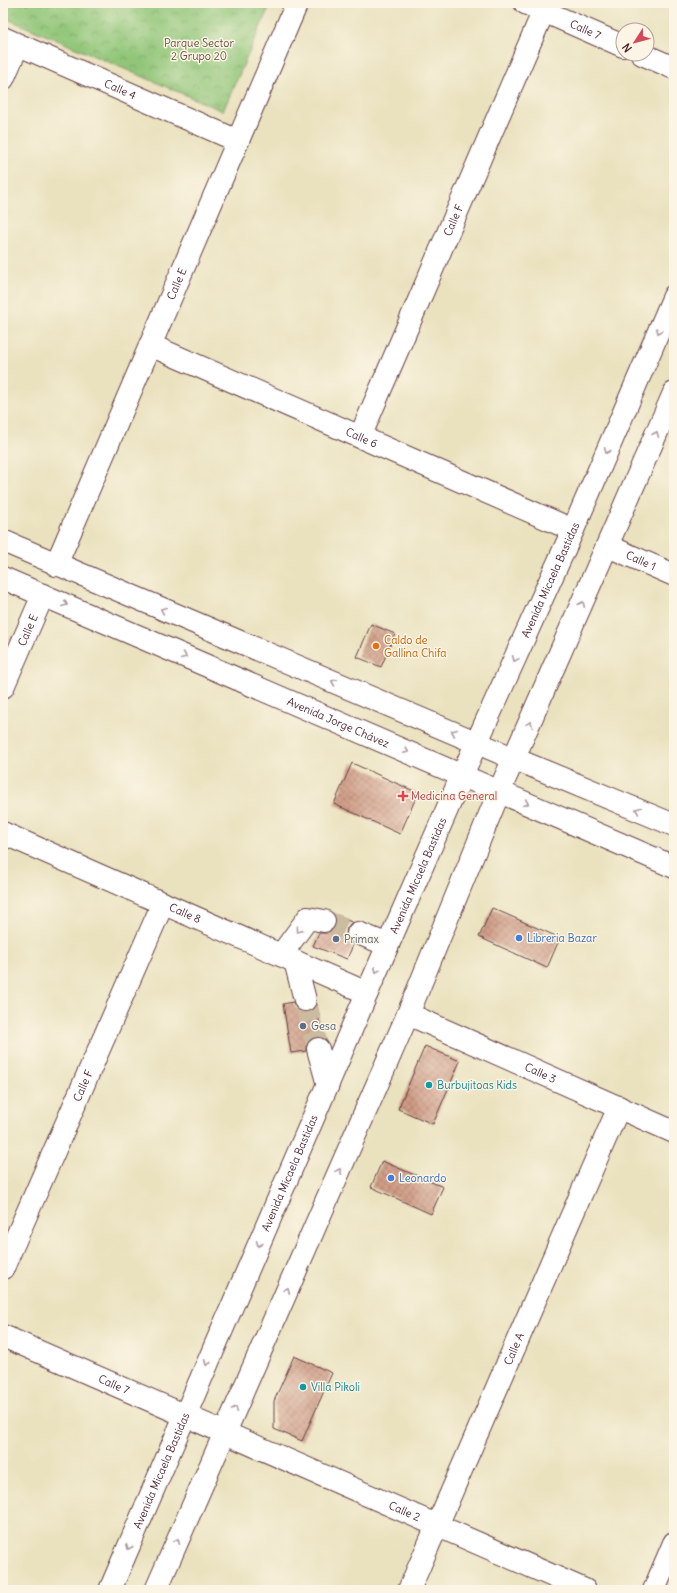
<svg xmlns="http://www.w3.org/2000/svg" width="677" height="1593" font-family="Delius,sans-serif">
  <defs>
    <pattern id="park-crowns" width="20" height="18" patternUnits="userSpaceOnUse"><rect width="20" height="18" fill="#91c678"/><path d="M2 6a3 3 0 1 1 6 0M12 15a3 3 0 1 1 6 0" fill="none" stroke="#78a063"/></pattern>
    <pattern id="building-cross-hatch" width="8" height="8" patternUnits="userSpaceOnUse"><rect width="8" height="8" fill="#cf9b85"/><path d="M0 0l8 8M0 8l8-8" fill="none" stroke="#aa7e6d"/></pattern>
  </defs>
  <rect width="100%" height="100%" fill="#fcf5e5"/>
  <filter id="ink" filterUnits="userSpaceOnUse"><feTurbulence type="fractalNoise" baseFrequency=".025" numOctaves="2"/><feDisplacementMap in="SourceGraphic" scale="8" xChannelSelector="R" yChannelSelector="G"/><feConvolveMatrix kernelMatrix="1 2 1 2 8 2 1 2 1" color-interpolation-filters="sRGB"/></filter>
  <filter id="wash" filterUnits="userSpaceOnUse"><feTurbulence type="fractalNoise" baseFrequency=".012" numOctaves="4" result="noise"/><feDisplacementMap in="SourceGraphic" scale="16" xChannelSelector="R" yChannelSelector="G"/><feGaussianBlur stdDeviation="0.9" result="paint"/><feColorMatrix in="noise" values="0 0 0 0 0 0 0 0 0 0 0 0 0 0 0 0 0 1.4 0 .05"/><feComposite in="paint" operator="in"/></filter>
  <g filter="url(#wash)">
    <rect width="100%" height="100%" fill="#eae2bf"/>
    <path fill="url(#park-crowns)" stroke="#6e7252" d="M3,3H271L223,111L3,17Z"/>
    <g id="blocks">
      <path fill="url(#building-cross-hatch)" d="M371,624L395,634L381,667L357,657Z
        M352,763L418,793L400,834L334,804Z
        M492,908L560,938L547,968L479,937Z
        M335,916L352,922L347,928L346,934L348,940L353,945L347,959L313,946L319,933H328L334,929L336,923Z
        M293,1002L296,1008L302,1012H308L313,1009L317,1004L321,1037H315L309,1040L306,1046V1051L291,1053L283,1004Z
        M425,1046L460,1061L433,1124L398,1109Z
        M382,1161L443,1187L431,1214L371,1187Z
        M294,1356L332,1373L302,1441L274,1429V1401Z"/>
    </g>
  </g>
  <g filter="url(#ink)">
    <use href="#blocks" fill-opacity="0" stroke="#623c41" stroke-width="1"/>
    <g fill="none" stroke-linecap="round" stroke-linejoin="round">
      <path stroke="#cabba1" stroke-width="22" stroke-dasharray="22 11" stroke-linecap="butt" d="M324,921L358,933
        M305,1000L318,1049"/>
      <defs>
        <g id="minor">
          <path id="s1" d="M525,3L623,46"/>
          <path id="s2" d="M3,38L238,141"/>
          <path d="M642,54L674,68"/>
          <path d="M3,79L18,45"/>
          <path id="s3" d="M150,345L573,530"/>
          <path id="s4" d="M360,437L547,3"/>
          <path d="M3,541L515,759L674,825"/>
          <path id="s5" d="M608,546L674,575"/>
          <path id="s6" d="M56,565L297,3"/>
          <path id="s7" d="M3,578L674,867"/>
          <path id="s8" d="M3,687L43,595"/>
          <path id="s9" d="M3,833L367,993"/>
          <path d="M358,933L388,945"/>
          <path d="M281,955L308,918L324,921"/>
          <path d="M295,961L305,1000"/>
          <path id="s10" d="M408,1014L674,1132"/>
          <path d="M318,1049L328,1085"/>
          <path id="s11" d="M3,1268L163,903"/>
          <path id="s12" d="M3,1336L585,1590"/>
          <path id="s13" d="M110,1590L367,993L462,775L573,530L674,296"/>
          <path d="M156,1590L408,1014L499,792L674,393"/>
          <path id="s14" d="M409,1590L619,1107"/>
          <path d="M654,1590L674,1543"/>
        </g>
      </defs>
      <use href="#minor" stroke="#623c41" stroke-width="24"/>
      <use href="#minor" stroke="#fff" stroke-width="22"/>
    </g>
    <defs><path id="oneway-chevron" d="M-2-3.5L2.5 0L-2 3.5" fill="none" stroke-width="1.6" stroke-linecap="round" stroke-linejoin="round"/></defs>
    <g stroke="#ae9aa0">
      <use href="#oneway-chevron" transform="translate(659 331) rotate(113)"/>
      <use href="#oneway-chevron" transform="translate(656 434) rotate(-67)"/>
      <use href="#oneway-chevron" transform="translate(607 451) rotate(113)"/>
      <use href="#oneway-chevron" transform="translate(65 604) rotate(23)"/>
      <use href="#oneway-chevron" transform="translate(582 604) rotate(-66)"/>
      <use href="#oneway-chevron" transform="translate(163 610) rotate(-157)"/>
      <use href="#oneway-chevron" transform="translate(184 656) rotate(23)"/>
      <use href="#oneway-chevron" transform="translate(515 659) rotate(114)"/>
      <use href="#oneway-chevron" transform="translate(334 682) rotate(-157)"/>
      <use href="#oneway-chevron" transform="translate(530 724) rotate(-66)"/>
      <use href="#oneway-chevron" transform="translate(454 732) rotate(-157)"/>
      <use href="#oneway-chevron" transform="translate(406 751) rotate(23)"/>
      <use href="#oneway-chevron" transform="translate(526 803) rotate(23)"/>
      <use href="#oneway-chevron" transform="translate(638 810) rotate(-157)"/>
      <use href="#oneway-chevron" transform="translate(299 930) rotate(126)"/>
      <use href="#oneway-chevron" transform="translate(377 970) rotate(114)"/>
      <use href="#oneway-chevron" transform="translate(339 1171) rotate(-66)"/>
      <use href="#oneway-chevron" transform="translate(259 1244) rotate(113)"/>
      <use href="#oneway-chevron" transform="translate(287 1290) rotate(-66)"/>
      <use href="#oneway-chevron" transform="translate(207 1363) rotate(113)"/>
      <use href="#oneway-chevron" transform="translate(235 1409) rotate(-66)"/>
      <use href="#oneway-chevron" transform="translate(177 1541) rotate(-66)"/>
      <use href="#oneway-chevron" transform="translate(129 1547) rotate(113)"/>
    </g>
  </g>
  <circle fill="#e8710a" stroke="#fcf5e5" stroke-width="1.5" cx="376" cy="646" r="4"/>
  <path fill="#e0444e" stroke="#fcf5e5" stroke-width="1.5" d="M401 790h4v4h4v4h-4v4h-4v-4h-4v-4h4z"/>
  <g fill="#3f7fe0" stroke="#fcf5e5" stroke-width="1.5">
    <circle cx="519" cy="938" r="4"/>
    <circle cx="391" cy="1178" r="4"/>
  </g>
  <g fill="#5c6f8a" stroke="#fcf5e5" stroke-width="1.5">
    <circle cx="336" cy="939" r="4"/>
    <circle cx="303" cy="1026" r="4"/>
  </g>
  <g fill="#0f9aa8" stroke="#fcf5e5" stroke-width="1.5">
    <circle cx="429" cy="1085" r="4"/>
    <circle cx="303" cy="1387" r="4"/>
  </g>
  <g text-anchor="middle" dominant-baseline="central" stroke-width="3" stroke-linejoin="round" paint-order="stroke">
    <g font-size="11" fill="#4a1f2b" stroke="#fcf5e5">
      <text stroke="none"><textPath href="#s1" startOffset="66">Calle 7</textPath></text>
      <text stroke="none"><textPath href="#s2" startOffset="128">Calle 4</textPath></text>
      <text stroke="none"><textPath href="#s4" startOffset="236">Calle F</textPath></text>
      <text stroke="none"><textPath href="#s6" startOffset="306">Calle E</textPath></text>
      <text stroke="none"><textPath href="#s3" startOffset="231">Calle 6</textPath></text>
      <text stroke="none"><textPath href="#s5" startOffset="36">Calle 1</textPath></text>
      <text stroke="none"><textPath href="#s13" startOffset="1102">Avenida Micaela Bastidas</textPath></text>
      <text stroke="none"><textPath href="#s8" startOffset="62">Calle E</textPath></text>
      <text stroke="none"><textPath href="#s7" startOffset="365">Avenida Jorge Chávez</textPath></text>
      <text stroke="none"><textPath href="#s13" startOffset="778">Avenida Micaela Bastidas</textPath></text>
      <text stroke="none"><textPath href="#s9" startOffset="199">Calle 8</textPath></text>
      <text stroke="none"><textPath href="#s10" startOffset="145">Calle 3</textPath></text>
      <text stroke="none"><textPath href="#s11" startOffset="199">Calle F</textPath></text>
      <text stroke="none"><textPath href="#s13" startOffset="454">Avenida Micaela Bastidas</textPath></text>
      <text stroke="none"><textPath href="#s14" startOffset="263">Calle A</textPath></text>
      <text stroke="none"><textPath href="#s12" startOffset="121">Calle 7</textPath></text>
      <text stroke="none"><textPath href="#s13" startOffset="130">Avenida Micaela Bastidas</textPath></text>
      <text stroke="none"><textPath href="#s12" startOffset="438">Calle 2</textPath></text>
    </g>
    <g font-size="11" fill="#5f5142" stroke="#fcf5e5">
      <text x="199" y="43">Parque Sector<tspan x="199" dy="13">2 Grupo 20</tspan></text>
    </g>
    <g font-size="11" fill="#c56008" stroke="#fcf5e5" text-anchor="start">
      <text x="384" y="640">Caldo de<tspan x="384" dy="13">Gallina Chifa</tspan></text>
    </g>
    <g font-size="11" fill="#be3a42" stroke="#fcf5e5" text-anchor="start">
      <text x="411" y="796">Medicina General</text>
    </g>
    <g font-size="11" fill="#366cbe" stroke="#fcf5e5" text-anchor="start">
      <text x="527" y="938">Libreria Bazar</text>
      <text x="399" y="1178">Leonardo</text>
    </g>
    <g font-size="11" fill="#4e5e75" stroke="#fcf5e5" text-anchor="start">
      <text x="344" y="939">Primax</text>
      <text x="311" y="1026">Gesa</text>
    </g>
    <g font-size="11" fill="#0d838f" stroke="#fcf5e5" text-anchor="start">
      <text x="437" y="1085">Burbujitoas Kids</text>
      <text x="311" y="1387">Villa Pikoli</text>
    </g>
  </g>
  <rect width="677" height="1593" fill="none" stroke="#fcf5e5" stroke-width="16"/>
  <g transform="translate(635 42) rotate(234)"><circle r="19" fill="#fcf5e5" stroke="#b59f9b"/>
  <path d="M0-3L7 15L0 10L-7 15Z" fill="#d1495b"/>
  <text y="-6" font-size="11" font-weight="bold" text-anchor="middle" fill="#4a1f2b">N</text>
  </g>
</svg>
